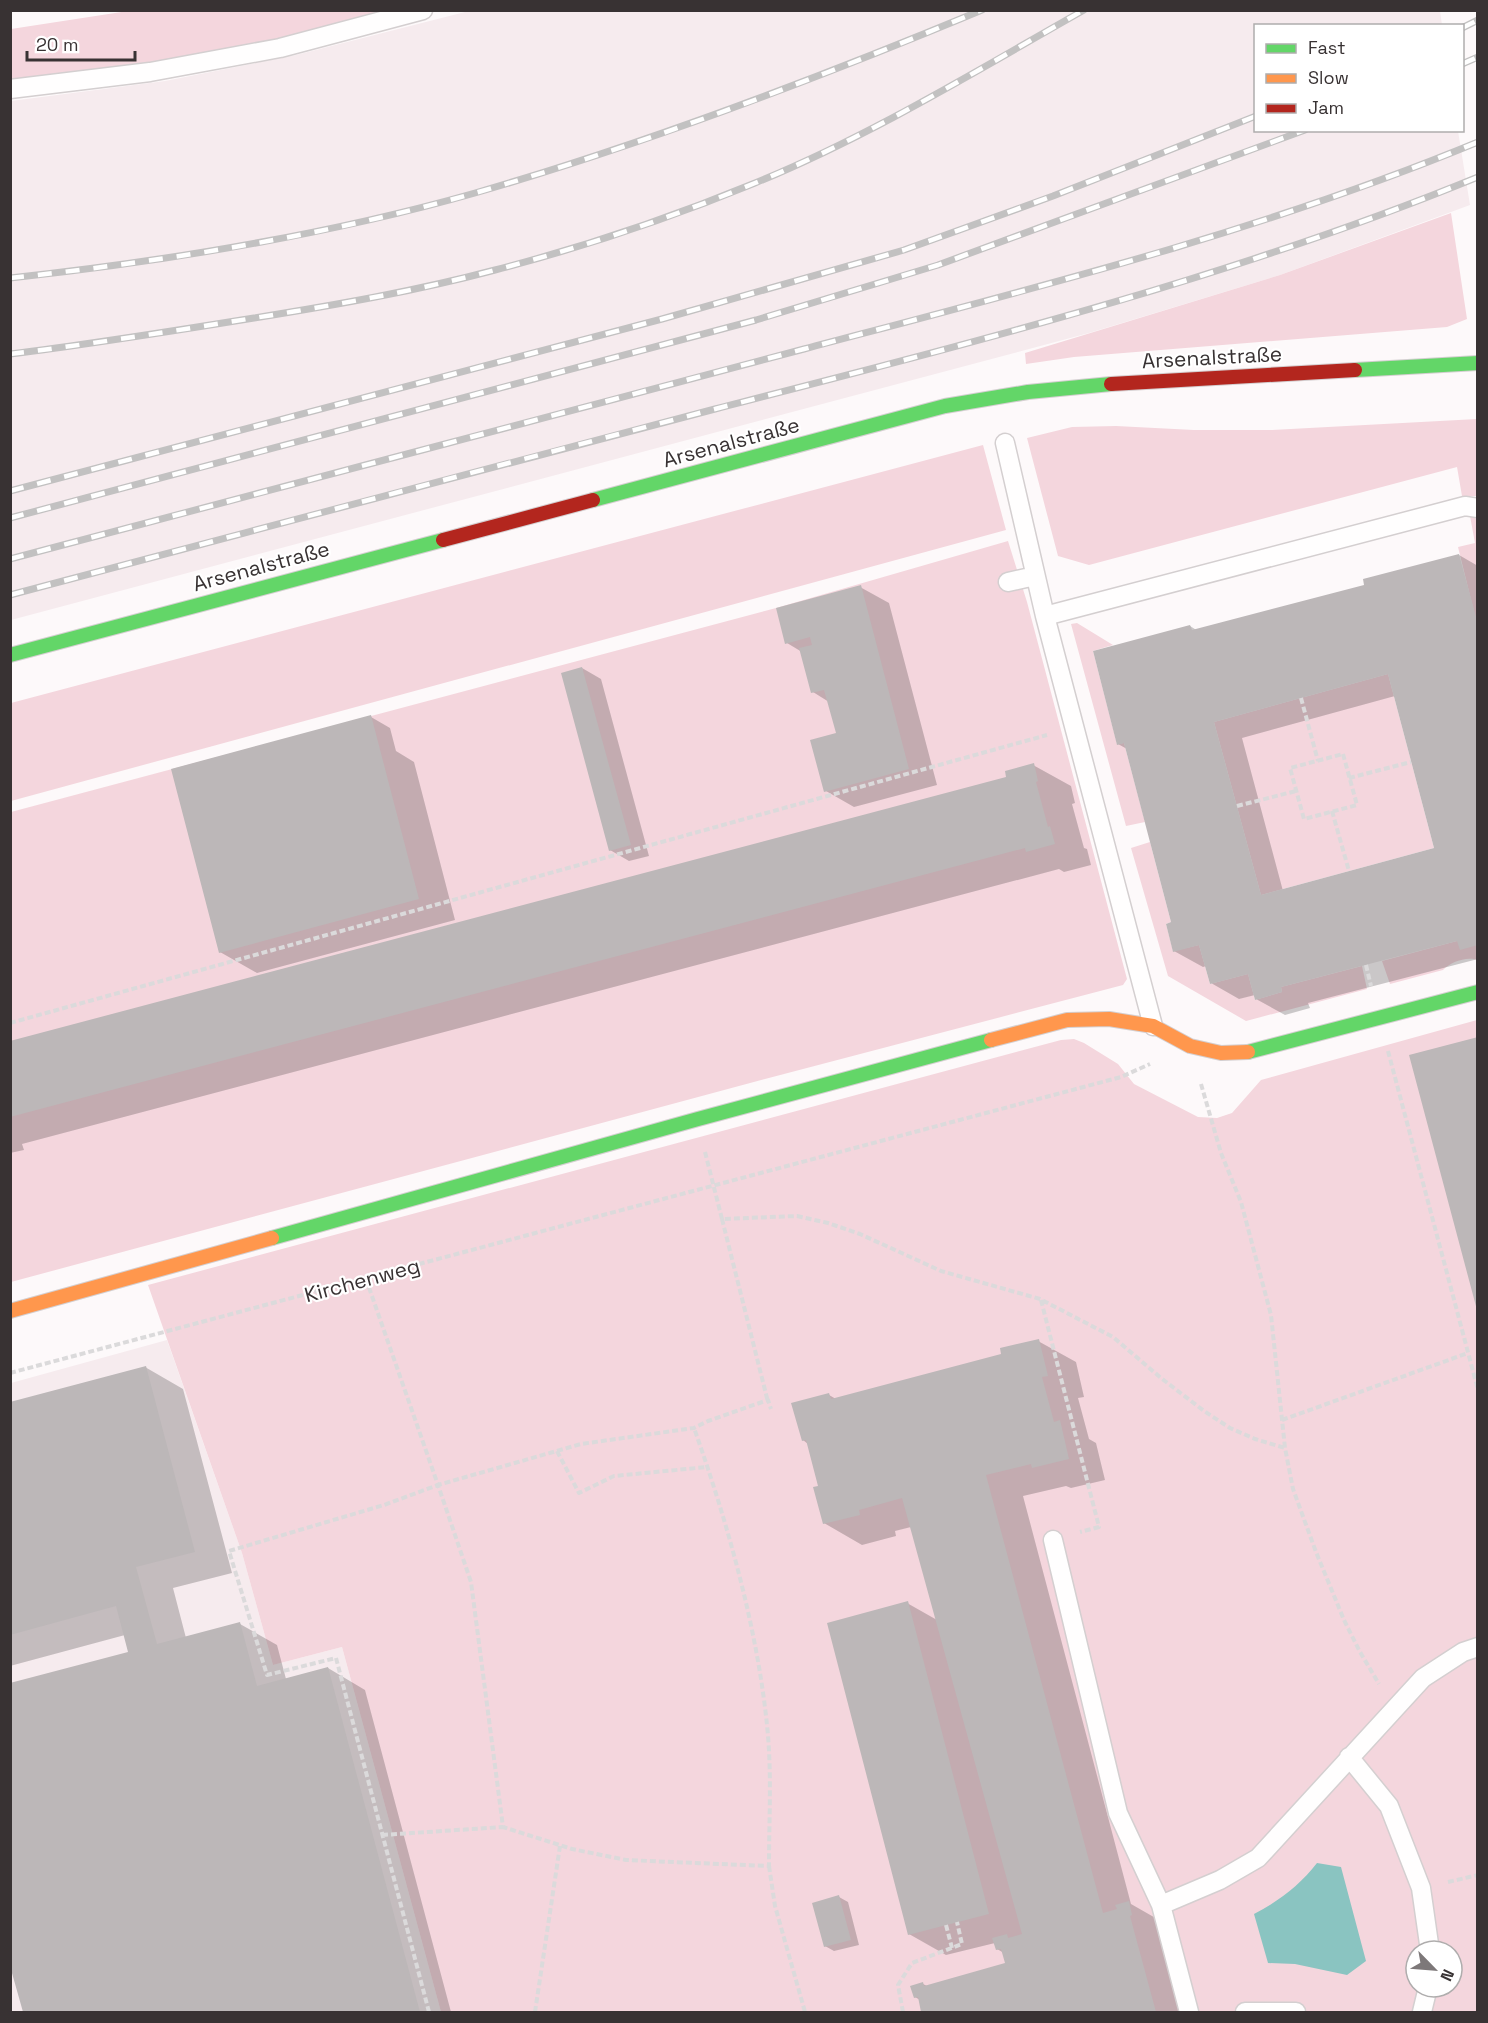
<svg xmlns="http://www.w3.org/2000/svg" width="1488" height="2023" font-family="'Space Grotesk',sans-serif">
  <rect width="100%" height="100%" fill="#fdf9fa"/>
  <path fill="#f6ebee" d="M469,11H1440L1442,25L1256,26V130L1458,131L1470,205L1280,275L1089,333L11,620V101L165,81L296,55Z
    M167,1340L242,1553L273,1665L342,1647L441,2012H11V1383Z"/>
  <path fill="#f4d6dd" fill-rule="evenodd" d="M128,11H389C352,20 315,31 278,39C190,58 100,72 11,80V29Z
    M1451,213L1467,319L1447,327L1074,357L1026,364L1025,353L1280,275Z
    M1477,419V496H1462L1457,467L1089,565L1058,556L1027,438L1072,427L1116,426L1194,430H1272Z
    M983,445L1006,530L11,801V703Z
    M1470,516L1477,519V624L1458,547L1475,543Z
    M1008,541L1027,602L1127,979L1123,985L765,1079L11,1282V812L776,608Z
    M1077,623L1113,645L1093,651L1117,744L1124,743L1145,822L1126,826L1071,624Z
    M1388,674L1434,848L1261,895L1214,722Z
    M1150,842L1171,922L1166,924L1173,951L1199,945L1210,984L1248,974L1255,1000L1282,992L1281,987L1362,966L1367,989L1246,1021L1168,976L1131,848Z
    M1457,941L1477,945V960C1467,956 1450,962 1443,970L1390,984L1382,961Z
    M1477,1020V2012H441L342,1647L273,1665L242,1553L148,1285L1061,1040L1074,1039L1084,1043L1118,1064L1134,1084L1198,1117L1217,1118L1232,1113L1261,1080ZM1416,1951H1452V1987H1416Z"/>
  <path fill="#8ac4c1" d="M1317,1863L1341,1867L1366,1961L1347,1975L1295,1964L1268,1963L1254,1914C1279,1901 1300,1885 1317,1863Z"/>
  <path fill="#0003" fill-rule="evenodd" d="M1459,555L1478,566V959L1308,1003L1310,1008L1285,1015L1256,999L1255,995L1239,999L1211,983L1206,966L1203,967L1174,951L1173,923L1127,749L1118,744L1190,626L1198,631L1366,586ZM1395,696L1436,849L1283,891L1242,738Z
    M860,587L889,603L937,785L854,807L826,791L838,734L829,702L813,692L802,652L787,643Z
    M582,668L601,679L649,856L629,861L610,850Z
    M371,717L390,728L396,751L414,762L455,920L257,973L220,952Z
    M1033,765L1071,786L1075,803L1072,804L1084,848L1087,849L1091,865L1064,872L1059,869L22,1144L24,1150L10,1153V1043L1008,778Z
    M1038,1341L1076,1362L1084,1397L1078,1398L1089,1439L1096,1443L1105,1480L1071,1488L1066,1486L1023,1496L1131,1904L1166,1924L1187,2012H923L920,2000L915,1997L923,1984L927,1986L1007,1964L1004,1953L997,1949L995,1943L946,1955L909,1934L907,1603L937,1620L911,1527L895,1531L896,1536L862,1545L824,1523L820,1487L808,1444L803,1440L829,1395L836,1399L1003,1355Z
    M145,1367L183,1389L232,1573L173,1588L186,1638L240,1624L277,1645L286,1679L328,1668L365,1690L451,2012H24L10,1960L130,1653L125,1635L10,1666V1403Z
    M839,1897L848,1902L859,1945L834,1951L825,1946Z"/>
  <path fill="#bcb7b8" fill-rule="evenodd" d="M1459,554L1478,624V945L1460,950L1457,941L1281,987L1282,992L1255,1000L1248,974L1210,984L1199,945L1173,952L1166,924L1171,922L1124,743L1117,745L1093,651L1190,625L1192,630L1364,585L1363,579ZM1388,674L1434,848L1261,895L1214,722Z
    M861,585L909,769L824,792L810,740L836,733L824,690L811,693L799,648L812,645L810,637L785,644L776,608Z
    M582,667L631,845L609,851L561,673Z
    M371,715L419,899L219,953L171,769Z
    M1034,763L1038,781L1036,782L1048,827L1050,826L1055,844L1026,852L1025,848L10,1117V1041L1006,777L1005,771Z
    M1478,1037V1310H1477L1409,1055Z
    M1039,1339L1048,1376L1042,1377L1054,1422L1060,1420L1069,1459L1032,1468L1031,1464L986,1475L1103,1913L1117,1909L1115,1905L1129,1901L1132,1915L1130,1916L1156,2012H921L918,1997L914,1998L910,1986L923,1982L924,1986L1005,1963L1001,1949L996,1950L992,1938L1007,1934L1008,1938L1022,1934L902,1498L859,1510L860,1515L823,1524L813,1487L818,1486L806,1440L802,1441L791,1403L829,1393L831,1399L1001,1354L1000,1348Z
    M146,1366L195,1552L136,1567L157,1644L240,1622L257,1686L328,1667L420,2012H23L10,1966V1683L128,1652L116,1606L10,1635V1402Z
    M908,1601L989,1914L908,1935L827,1623Z
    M839,1895L851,1940L824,1947L812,1903Z"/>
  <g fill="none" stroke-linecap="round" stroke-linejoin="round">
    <defs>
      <path id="lane" d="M10,89L150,72L280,48L423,10
        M1005,443L1045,616
        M1008,582L1035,576
        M1153,1026L1045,616L1465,506L1478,508
        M1053,1540L1118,1813L1161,1905
        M1349,1757L1389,1806L1421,1888L1430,1951
        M1189,2012L1161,1905L1220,1880L1258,1858L1423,1678L1463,1652L1478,1647
        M1245,2012H1296
        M1422,2012L1428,1987"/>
      <path id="fast" d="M1355,370L1478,363
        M593,500L945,406L1028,392L1111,384
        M10,655L443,540
        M1248,1052L1478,992
        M272,1238L698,1119L991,1040"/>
      <path id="slow" d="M991,1040L1067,1020L1109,1019L1153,1026L1190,1046L1221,1053L1248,1052
        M10,1311L272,1238"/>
      <path id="jam" d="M1111,384L1355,370
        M443,540L593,500"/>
    </defs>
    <use href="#lane" stroke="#d4cfd0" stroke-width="21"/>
    <use href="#fast" stroke="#d4cfd0" stroke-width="16"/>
    <use href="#slow" stroke="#d4cfd0" stroke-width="16"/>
    <use href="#jam" stroke="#d4cfd0" stroke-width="16"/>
    <path stroke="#dbdadb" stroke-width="4" stroke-dasharray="6 3" stroke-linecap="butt" d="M1301,698L1318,761
      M1343,754L1357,805L1304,819L1290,768Z
      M1349,778L1411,762
      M1237,806L1296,791
      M1332,811L1349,871
      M1366,965L1371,986
      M10,1023L1047,735
      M1388,1051L1478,1390
      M1201,1084L1221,1153L1241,1202L1271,1315L1285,1448L1293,1489L1316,1552L1344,1620L1360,1652L1379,1684
      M705,1152L722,1219L797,1216L828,1223L860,1234L941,1271L1040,1299L1113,1337L1161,1378L1204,1411L1230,1428L1255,1439L1285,1448
      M722,1219L768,1402
      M366,1279L438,1485L581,1444L694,1428L708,1421L768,1400L771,1409
      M1041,1300L1099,1527L1080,1532
      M10,1373L1121,1077L1150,1064
      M1282,1420L1468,1353
      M557,1451L579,1493L614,1476L707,1467
      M382,1835L503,1827
      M769,1866L775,1906L805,2012
      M1448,1882L1478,1875
      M946,1925L952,1948
      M429,2012L336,1658L267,1675L229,1551L384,1505L438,1485L471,1582L503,1827L572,1849L626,1860L769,1866C769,1819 772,1772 767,1725C757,1627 727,1521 694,1428
      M535,2012L560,1846
      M903,2012L898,1985L912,1963L962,1944L957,1922"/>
    <use href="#lane" stroke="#fffefe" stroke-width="18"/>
    <use href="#fast" stroke="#63d668" stroke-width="14"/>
    <use href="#slow" stroke="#ff974d" stroke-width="14"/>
    <use href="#jam" stroke="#b3261e" stroke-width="14"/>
    <defs>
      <path id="rail" d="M1462,28L1478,20
        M1462,64L1478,57
        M10,278C167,261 324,236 475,193C648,143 816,79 982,10
        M10,354C92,344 173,331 254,318C335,305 416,291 495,270C584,247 670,218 755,183C870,136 976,71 1084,10
        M10,491L662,319L904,250L1053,196L1256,116
        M10,518L756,320L938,265L1305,130
        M10,559C275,489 539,419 804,349C1031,289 1260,232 1478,142
        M10,595C245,533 480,470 715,409C972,343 1231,278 1478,177"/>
    </defs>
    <use href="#rail" stroke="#c2c1c1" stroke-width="7"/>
    <use href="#rail" stroke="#fff" stroke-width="4.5" stroke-dasharray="14" stroke-linecap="butt"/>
  </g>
  <g text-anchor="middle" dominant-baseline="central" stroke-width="4.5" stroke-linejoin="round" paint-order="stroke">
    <g font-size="21" fill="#383233" stroke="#fff">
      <text transform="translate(1212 357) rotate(-3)">Arsenalstraße</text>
      <text transform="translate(731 442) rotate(-15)">Arsenalstraße</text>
      <text transform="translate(261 566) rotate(-15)">Arsenalstraße</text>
      <text transform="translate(362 1280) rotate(-15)">Kirchenweg</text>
    </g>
  </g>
  <rect width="1488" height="2023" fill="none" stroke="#383233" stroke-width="24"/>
  <rect x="1254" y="24" width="210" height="108" fill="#ffffff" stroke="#afadad" stroke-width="1.5"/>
  <rect x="1266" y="44" width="30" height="9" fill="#63d668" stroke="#afadad" stroke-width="1.5"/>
  <text x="1308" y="54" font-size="18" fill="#383233">Fast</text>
  <rect x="1266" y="74" width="30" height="9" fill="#ff974d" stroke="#afadad" stroke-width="1.5"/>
  <text x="1308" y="84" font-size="18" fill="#383233">Slow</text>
  <rect x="1266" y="104" width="30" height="9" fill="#b3261e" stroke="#afadad" stroke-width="1.5"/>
  <text x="1308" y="114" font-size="18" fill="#383233">Jam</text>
  <g transform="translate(1434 1969) rotate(115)"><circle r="28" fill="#ffffff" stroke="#afadad" stroke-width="1.5"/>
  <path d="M0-4.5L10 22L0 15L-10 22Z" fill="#7d7879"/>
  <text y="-9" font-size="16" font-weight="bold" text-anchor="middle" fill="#383233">N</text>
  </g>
  <path d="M27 51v9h108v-9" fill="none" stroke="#383233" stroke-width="3"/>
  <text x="36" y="51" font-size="18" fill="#383233" stroke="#ffffff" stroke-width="4.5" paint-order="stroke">20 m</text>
</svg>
